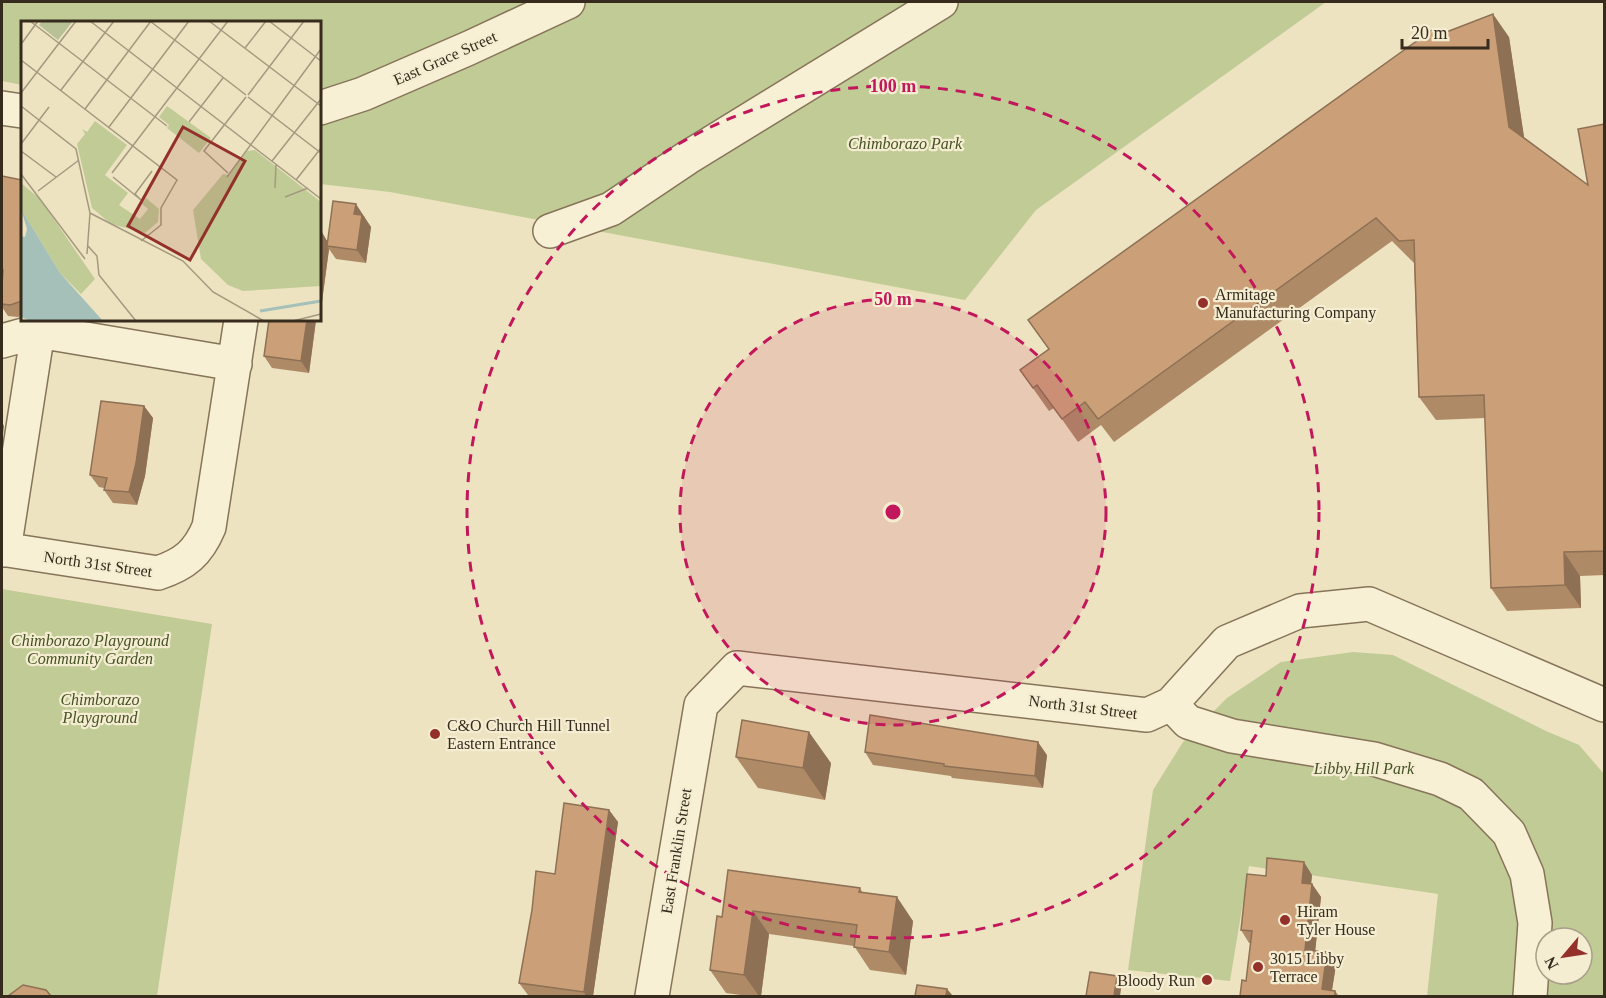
<svg xmlns="http://www.w3.org/2000/svg" width="1606" height="998" font-family="Georgia,serif">
  <rect width="100%" height="100%" fill="#ede3c1"/>
  <path fill="#c1cb96" fill-rule="evenodd" d="M2,2H1326L1036,210L965,300L390,192L320,184V22H22V85L2,81Z
    M2,589L212,624L157,996H2Z
    M1353,652L1393,655L1546,731L1579,745L1604,774V996H1427L1438,894L1249,866L1230,981L1128,970L1153,790L1183,742L1227,698L1281,662ZM1546,938H1582V974H1546Z"/>
  <g fill="none" stroke-linecap="round" stroke-linejoin="round">
    <defs>
      <path id="minor" d="M2,108L22,111
        M320,108L363,94L469,48L568,2
        M550,231L611,209L687,158L941,2
        M2,341L38,331L235,364
        M2,549L158,573C185,564 198,553 209,527L241,320
        M4,550L38,331
        M1171,704L1188,722L1232,736L1374,759L1440,779L1471,794L1509,833L1527,874L1535,923L1530,996
        M652,996L701,705L737,668L1147,715L1171,704L1227,642L1300,611L1369,604L1604,705"/>
    </defs>
    <use href="#minor" stroke="#867459" stroke-width="36"/>
    <use href="#minor" stroke="#f8f0d4" stroke-width="33"/>
  </g>
  <path fill="#af8a67" d="M1436,36L1509,37L1524,138L1588,185L1605,124V575L1580,576L1581,608L1507,611L1491,588L1485,418L1436,420L1419,397L1414,263L1392,241L1114,442L1101,425L1078,442L1054,408L1049,411L1020,370L1049,349Z
    M2,176L22,180V316L18,317L8,316L2,307Z
    M365,216L364,218L371,227L366,263L336,259L329,249L321,309L320,308V229L328,243Z
    M269,320H316L309,373L272,368L264,356Z
    M144,406L153,418L145,476L137,505L113,503L104,490V488L99,487L90,475Z
    M865,752L1047,755L1043,788L952,778L951,776L873,765Z
    M736,757L831,763L825,800L758,788Z
    M609,810L618,822L593,996H536L528,995L519,983L555,874Z
    M1312,875L1311,884H1312L1321,897L1315,951L1327,952L1336,965L1332,990L1335,991L1339,996H1240L1246,981L1251,943H1249L1241,930L1266,876Z
    M860,888L863,893L913,921L906,975L870,970L854,946L769,934L761,996H748L726,993L710,970L722,917Z"/>
  <path fill="#8e7054" d="M1493,14L1509,37L1526,150L1509,127Z
    M356,204L371,227L366,263L357,250L354,214Z
    M320,229L330,246H327L329,249L321,309L320,307Z
    M307,320H316L309,373L301,361Z
    M144,406L153,418L145,476L137,505L129,492Z
    M2,422L4,426L2,443Z
    M1564,552L1580,576L1581,608L1565,585Z
    M809,732L831,763L825,800L803,768Z
    M1038,742L1047,755L1043,788L1035,776Z
    M609,810L618,822L593,996H586L584,992Z
    M1304,862L1312,875L1310,895L1302,883Z
    M1312,884L1321,897L1314,962L1305,950Z
    M897,897L913,921L906,975L889,952Z
    M753,911L769,934L761,996H759L744,975Z
    M1327,952L1336,965L1331,996L1322,989Z
    M1117,976L1122,982L1120,996H1114Z
    M947,989L953,996H947Z"/>
  <path fill="#cba078" stroke="#8e7054" stroke-width="1.5" d="M1493,14L1509,127L1588,185L1578,129L1605,124V551L1564,552L1565,585L1491,588L1484,395L1419,397L1414,240L1399,241L1376,218L1098,419L1085,402L1062,419L1037,385L1033,388L1020,370L1049,349L1028,320L1432,30L1436,36Z
    M2,176L22,180V301L10,305L2,304V284L3,270H2Z
    M333,201L356,204L354,214L362,215L357,250L327,246Z
    M320,231L322,234L320,250Z
    M269,320H307L301,361L264,356Z
    M101,401L144,406L136,463L129,492L104,490L107,478L90,475Z
    M870,715L1038,742L1035,776L944,766V764L865,752Z
    M742,720L809,732L803,768L736,757Z
    M564,803L609,810L584,992L519,983L532,910L536,871L555,874Z
    M1267,858L1304,862L1302,883L1312,884L1305,950L1327,952L1322,989L1335,991V996H1240L1242,980L1246,981L1252,931L1241,930L1247,874L1266,876Z
    M728,870L860,888L859,892L897,897L889,952L854,947L857,925L753,911L744,975L710,970L717,916L722,917Z
    M1090,972L1117,976L1114,996H1086Z
    M23,985L46,990L51,996H8Z
    M917,985L947,989L946,996H949H915Z"/>
  <circle cx="893" cy="512" r="213" fill="#c2185b" fill-opacity=".12"/>
  <g fill="none" stroke="#c2185b" stroke-width="3" stroke-dasharray="10 8">
    <circle cx="893" cy="512" r="213"/>
    <circle cx="893" cy="512" r="426"/>
  </g>
  <g fill="#94302a" stroke="#f5edd1" stroke-width="2">
    <circle cx="1203" cy="303" r="6"/>
    <circle cx="435" cy="734" r="6"/>
    <circle cx="1285" cy="920" r="6"/>
    <circle cx="1258" cy="967" r="6"/>
    <circle cx="1207" cy="980" r="6"/>
  </g>
  <g text-anchor="middle" dominant-baseline="central" stroke-width="4.5" stroke-linejoin="round" paint-order="stroke">
    <g font-size="16" fill="#362b1d" stroke="#f5edd1">
      <text transform="translate(445 58) rotate(-24)">East Grace Street</text>
      <text transform="translate(98 564) rotate(8)">North 31st Street</text>
      <text transform="translate(1083 707) rotate(7)">North 31st Street</text>
      <text transform="translate(676 851) rotate(-81)">East Franklin Street</text>
    </g>
    <g font-size="16" font-style="italic" fill="#445224" stroke="#f5edd1">
      <text x="905" y="143">Chimborazo Park</text>
      <text x="90" y="640">Chimborazo Playground<tspan x="90" dy="18">Community Garden</tspan></text>
      <text x="100" y="699">Chimborazo<tspan x="100" dy="18">Playground</tspan></text>
      <text x="1364" y="768">Libby Hill Park</text>
    </g>
    <g font-size="16" fill="#362b1d" stroke="#f5edd1" text-anchor="start">
      <text x="1215" y="294">Armitage<tspan x="1215" dy="18">Manufacturing Company</tspan></text>
      <text x="447" y="725">C&amp;O Church Hill Tunnel<tspan x="447" dy="18">Eastern Entrance</tspan></text>
      <text x="1297" y="911">Hiram<tspan x="1297" dy="18">Tyler House</tspan></text>
      <text x="1270" y="958">3015 Libby<tspan x="1270" dy="18">Terrace</tspan></text>
      <text x="1195" y="980" text-anchor="end">Bloody Run</text>
    </g>
  </g>
  <g transform="translate(21 21)">
    <rect width="300" height="300" fill="#ede3c1"/>
    <path d="M146,85L190,117L178,132L146,107L148,104L138,96ZM74,100L106,124L84,154L107,172L98,184L119,198L127,188L121,183L125,177L138,188L137,201L124,212L90,203L71,187L56,123L64,113L61,108L66,111ZM234,129L300,181V265L222,270L207,264L180,238L172,189L202,153L208,154L226,130ZM0,162L19,178L74,258L60,273L39,252L0,188Z" fill="#c1cb96"/>
    <path d="M21,0H52L37,19L18,4Z" fill="#b8c095"/>
    <path d="M0,188L39,252L82,300H10L0,296V215L4,216L6,208Z" fill="#a4c0b9"/>
    <path fill="none" stroke="#a4c0b9" stroke-width="3" d="M239,290L300,280"/>
    <path fill="none" stroke="#a4997f" stroke-width="1.5" d="M9,0L146,105M69,0L300,178M129,0L225,74M188,0L300,85M248,0L300,40M1,22L17,0M224,27L245,0M0,39L156,159L140,187V204L120,220M40,69L93,0M0,72L55,0M227,74L283,0M227,76L300,132M0,85L55,128L69,192L66,233M64,88L130,0M168,101L202,57M88,106L168,0M0,123L28,86M0,130L35,156M251,140L300,78M91,152L207,0M207,152L183,130L225,76M0,153L64,238M92,156L120,179L114,173L131,150M206,156L300,28M275,159L300,127M254,167L255,143M17,170L58,139M264,176L287,167M69,192L162,240L192,271L243,300M67,225L76,235L78,254L115,300M272,300L300,293"/>
    <path fill="#94302a" fill-opacity="0.15" stroke="#94302a" stroke-width="3" d="M162,106L224,140L169,239L107,205Z"/>
    <rect width="300" height="300" fill="none" stroke="#362b1d" stroke-width="3"/>
  </g>
  <circle cx="893" cy="512" r="9" fill="#c2185b" stroke="#f5edd1" stroke-width="3"/>
  <g font-size="18" text-anchor="middle" font-weight="bold" fill="#c2185b" stroke="#f5edd1" stroke-width="4.5" stroke-linejoin="round" paint-order="stroke">
    <text x="893" y="92">100 m</text>
    <text x="893" y="305">50 m</text>
  </g>
  <rect width="1606" height="998" fill="none" stroke="#362b1d" stroke-width="6"/>
  <g transform="translate(1564 956) rotate(241)"><circle r="28" fill="#f5edd1" stroke="#a99f89" stroke-width="1.5"/>
  <path d="M0-4.5L10 22L0 15L-10 22Z" fill="#94302a"/>
  <text y="-9" font-size="16" font-weight="bold" text-anchor="middle" fill="#362b1d">N</text>
  </g>
  <path d="M1402 39v9h86v-9" fill="none" stroke="#362b1d" stroke-width="3"/>
  <text x="1411" y="39" font-size="18" fill="#362b1d" stroke="#f5edd1" stroke-width="4.5" paint-order="stroke">20 m</text>
</svg>
